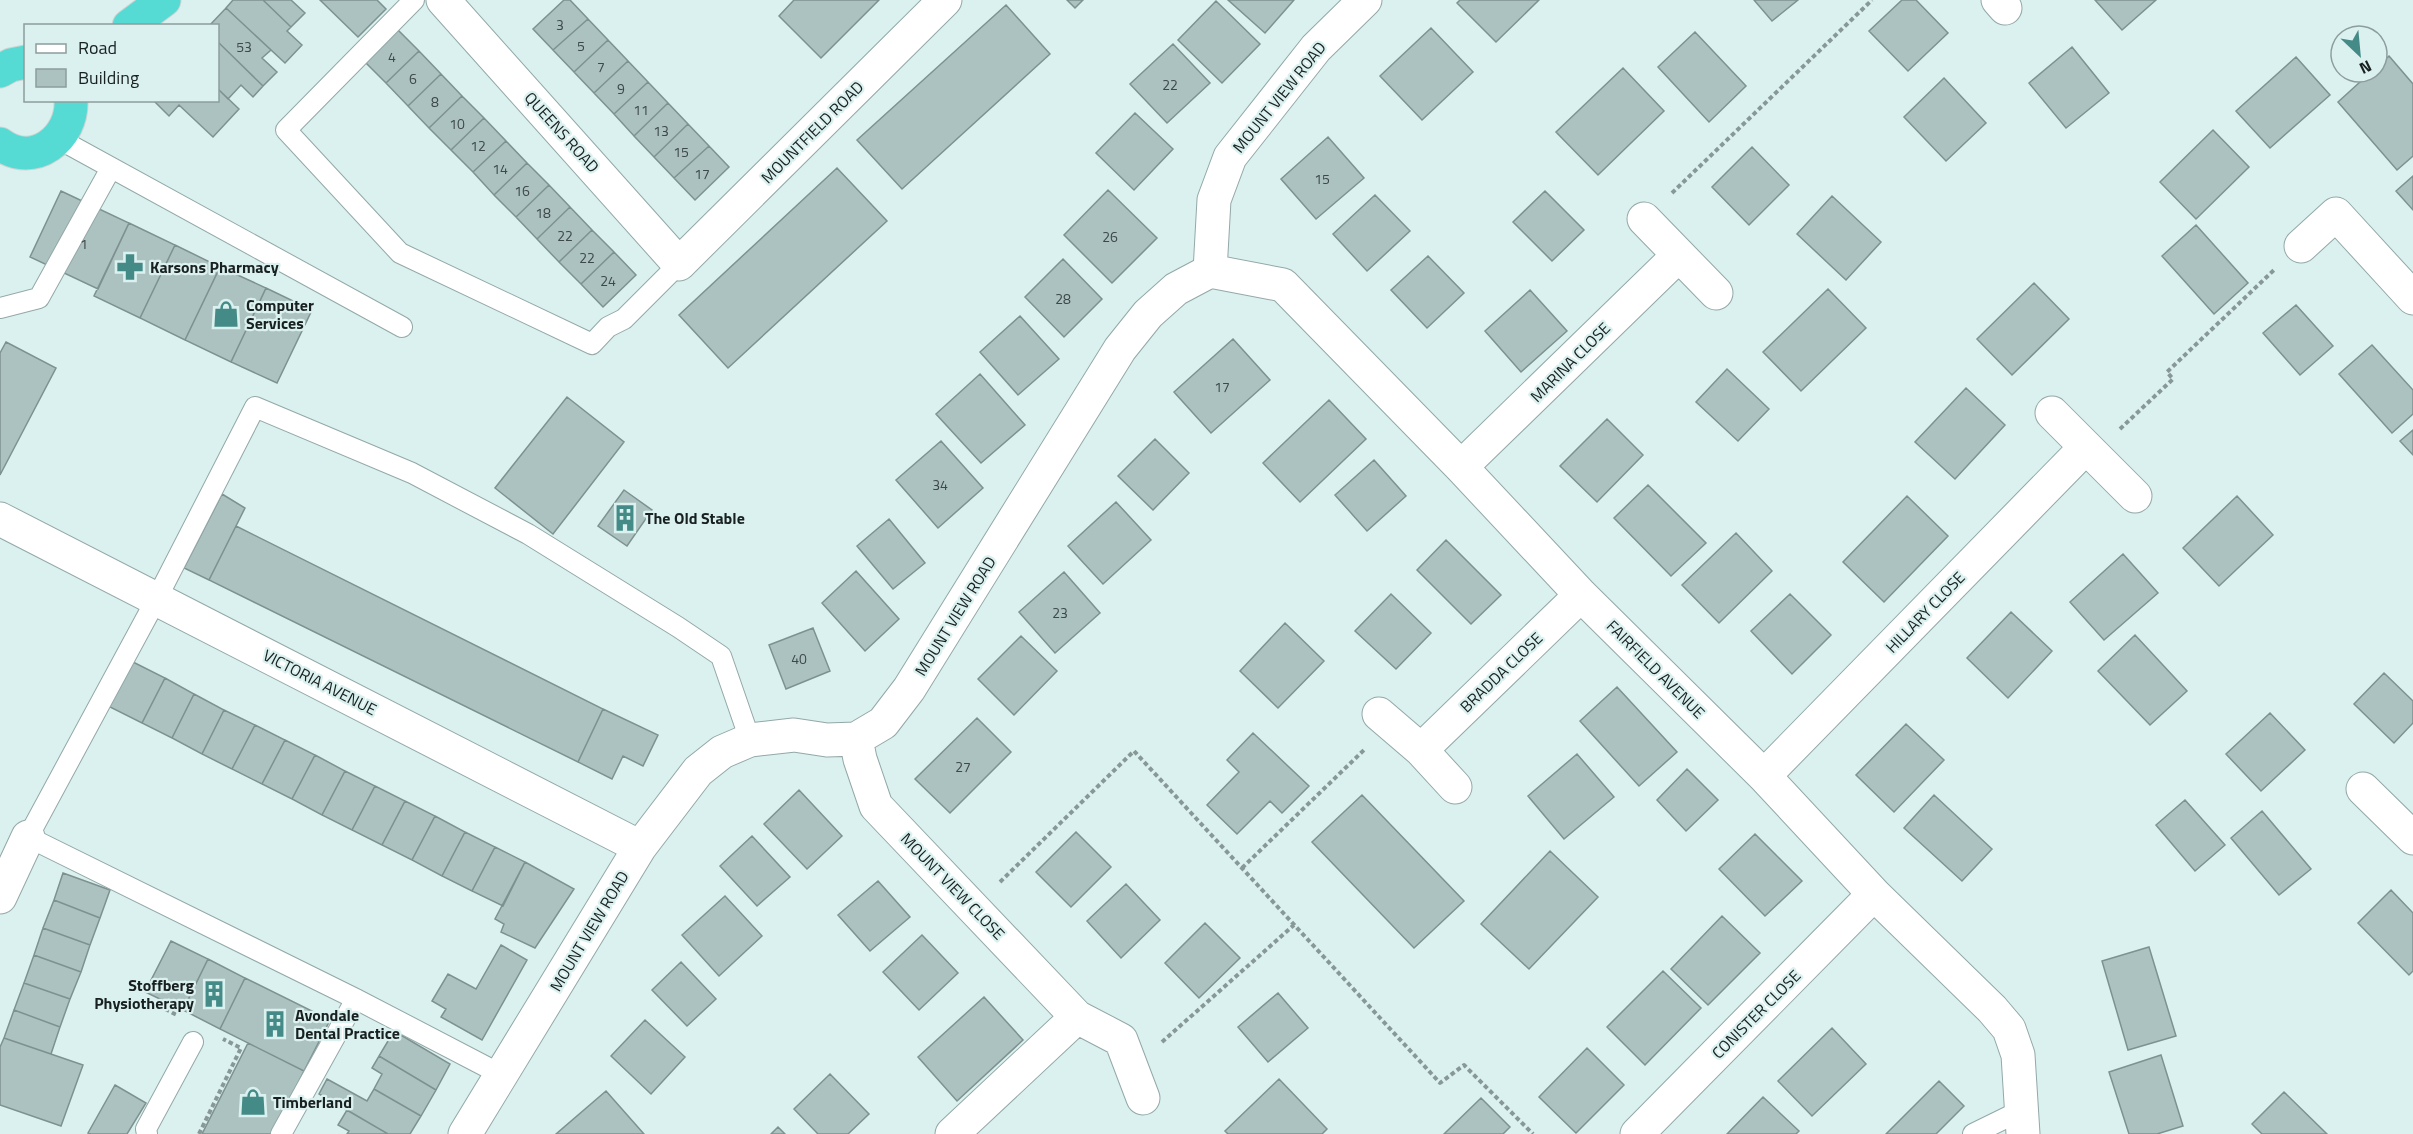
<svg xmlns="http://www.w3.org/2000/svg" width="2413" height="1134" font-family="'Titillium Web',sans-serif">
  <rect width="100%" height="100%" fill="#daf1ef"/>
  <path fill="#acc2c0" stroke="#7d9290" stroke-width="1.5" d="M233,0H263L291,27L287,31L302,45L285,63L226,8Z
    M263,0H291L305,13L291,27Z
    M320,0H377L386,9L358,37Z
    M564,0H570L588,19L553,50L533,29Z
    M794,0H879L821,58L779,16Z
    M1067,0H1083L1075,8Z
    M1228,0H1294L1265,33Z
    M1460,0H1539L1496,42L1457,3Z
    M1754,0H1798L1772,21Z
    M1902,0H1916L1948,33L1908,71L1869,31Z
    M2095,0H2156L2122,30Z
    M1216,1L1260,44L1222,83L1178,40Z
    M1006,5L1050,54L902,189L857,140Z
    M226,8L271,50L262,58L277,72L263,86L218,42V26H209Z
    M588,19L608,40L574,72L553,50Z
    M1431,28L1473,72L1422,120L1380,76Z
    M397,29L419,51L386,83L364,61Z
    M1695,32L1746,86L1709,122L1658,67Z
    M608,40L628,61L594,93L574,72Z
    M218,42L263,86L253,97L241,85L228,99L218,89Z
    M1173,44L1210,83L1167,123L1130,84Z
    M2072,47L2109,93L2066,128L2029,83Z
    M419,51L441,74L408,106L386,83Z
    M2389,56L2413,84V156L2397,170L2338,102L2371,72H2377V67Z
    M2296,57L2330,95L2270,148L2236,111Z
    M628,61L648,82L614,114L594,93Z
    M1623,68L1664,111L1598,175L1556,132Z
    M441,74L462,96L429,128L408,106Z
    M1944,78L1986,123L1946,161L1904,117Z
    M648,82L668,103L634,136L614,114Z
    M218,89L239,109L213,137L179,105L169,116L153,100H218Z
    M462,96L484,118L451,150L429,128Z
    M668,103L688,124L654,157L634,136Z
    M1135,113L1173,149L1134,190L1096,153Z
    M484,118L506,141L473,172L451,150Z
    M688,124L709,146L674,178L654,157Z
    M2213,130L2249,167L2196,219L2160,182Z
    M1328,137L1364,178L1316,219L1281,179Z
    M506,141L527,163L494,195L473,172Z
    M709,146L729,167L695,200L674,178Z
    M1752,147L1789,185L1749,225L1712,187Z
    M527,163L549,185L516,217L494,195Z
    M837,168L887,221L728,368L679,315Z
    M2413,176V210L2396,191Z
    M549,185L570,207L537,239L516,217Z
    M1108,190L1157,238L1112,283L1064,235Z
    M61,191L129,223L98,289L30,257Z
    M1545,191L1584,230L1552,261L1513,222Z
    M1375,195L1410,231L1367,271L1333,234Z
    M1832,196L1881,242L1846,280L1797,234Z
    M570,207L592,230L559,262L537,239Z
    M129,223L175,245L140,318L94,296Z
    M2196,225L2248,283L2214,314L2162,256Z
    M592,230L614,252L581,284L559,262Z
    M175,245L220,267L185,340L140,318Z
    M614,252L636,275L603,307L581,284Z
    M1428,256L1464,293L1427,328L1391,290Z
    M1063,259L1102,299L1064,337L1025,297Z
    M220,267L266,288L231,362L185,340Z
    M2034,283L2069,319L2012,375L1977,339Z
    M266,288L312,310L277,383L231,362Z
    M1828,289L1866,328L1801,391L1763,352Z
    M1530,290L1567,331L1521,372L1485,331Z
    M2296,305L2333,346L2300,375L2263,333Z
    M1020,316L1059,359L1018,395L980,352Z
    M1233,339L1270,380L1211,433L1174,392Z
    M6,342L56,368L0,475V353Z
    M2372,345L2413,390V414L2392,433L2339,374Z
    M1727,369L1769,409L1738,441L1696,402Z
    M980,374L1025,425L981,463L936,414Z
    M1966,388L2005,425L1955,479L1915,442Z
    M567,397L624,442L553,534L495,488Z
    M1329,400L1366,439L1300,502L1263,463Z
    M1607,419L1643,455L1597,502L1560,466Z
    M2413,430V455L2400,441Z
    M1155,439L1189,473L1153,510L1118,476Z
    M941,441L983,488L938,528L896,480Z
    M1374,460L1406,496L1367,531L1335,495Z
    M1648,485L1706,543L1671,576L1614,518Z
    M624,490L652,510L627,546L598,526Z
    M222,494L245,508L209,580L184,568Z
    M1907,496L1948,536L1884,602L1843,562Z
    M2237,496L2273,535L2219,586L2183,548Z
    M1116,502L1151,540L1103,584L1068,546Z
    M889,519L925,563L893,589L857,546Z
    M236,526L603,709L578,762L209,580Z
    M1736,533L1772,571L1719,623L1682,585Z
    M1446,540L1501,595L1471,624L1417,570Z
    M2123,554L2158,593L2104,640L2070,602Z
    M856,571L899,619L865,651L822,603Z
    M1064,572L1100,613L1055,653L1019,612Z
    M1391,594L1431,633L1396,669L1355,631Z
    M1790,594L1831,635L1792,674L1751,631Z
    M2011,612L2052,651L2008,698L1967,658Z
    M1285,623L1324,661L1278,708L1240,671Z
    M813,628L830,671L786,689L769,645Z
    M2135,635L2187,691L2150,725L2098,671Z
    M1021,636L1057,671L1014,715L978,679Z
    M131,661L165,678L142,723L108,706Z
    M2384,673L2413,701V723L2394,743L2354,704Z
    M165,678L194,694L172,738L142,723Z
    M1617,687L1677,752L1639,786L1580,721Z
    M194,694L224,710L202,754L172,738Z
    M603,709L658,735L643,766L623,756L612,779L578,762Z
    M224,710L255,725L232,769L202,754Z
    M2270,713L2305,750L2261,791L2226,754Z
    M977,718L1011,752L950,813L915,779Z
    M1906,724L1944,760L1894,812L1856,775Z
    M255,725L285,740L262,784L232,769Z
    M1253,733L1309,786L1282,813L1270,801L1237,834L1207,805L1239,772L1227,760Z
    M285,740L315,755L292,799L262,784Z
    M1577,754L1614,797L1564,839L1528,796Z
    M315,755L345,771L322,815L292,799Z
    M1687,769L1718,800L1686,831L1657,800Z
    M345,771L375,786L352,830L322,815Z
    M375,786L405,801L382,845L352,830Z
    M799,790L842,836L807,869L764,824Z
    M1362,795L1464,901L1414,948L1312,842Z
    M1934,795L1992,849L1962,881L1904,828Z
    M2185,800L2225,845L2195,871L2156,825Z
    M405,801L435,816L412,860L382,845Z
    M2262,811L2311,869L2279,895L2231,838Z
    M435,816L465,832L442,876L412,860Z
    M465,832L495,847L472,891L442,876Z
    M1076,832L1111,867L1071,907L1036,872Z
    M1755,834L1802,881L1765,916L1719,869Z
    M752,836L790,877L757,906L720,866Z
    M495,847L525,862L503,906L472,891Z
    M1550,851L1598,897L1529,969L1481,924Z
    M525,862L574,889L535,948L501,932L504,924L495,919Z
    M63,873L110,890L100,918L54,900Z
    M878,881L910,917L870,951L838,915Z
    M1126,884L1160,920L1121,958L1087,921Z
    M2391,890L2413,913V971L2409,975L2358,923Z
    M725,896L762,936L719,976L682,935Z
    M54,900L100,918L90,945L43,928Z
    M1722,916L1760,953L1708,1005L1671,969Z
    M1205,923L1240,958L1199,998L1165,963Z
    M43,928L90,945L81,972L34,955Z
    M922,935L958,973L919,1010L883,972Z
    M171,941L208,959L183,1010L145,992Z
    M501,945L527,960L482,1040L441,1017L446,1009L432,1001L448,974L476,989Z
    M2149,947L2176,1036L2128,1050L2102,961Z
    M34,955L81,972L70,999L24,983Z
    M208,959L245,978L220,1029L183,1010Z
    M681,962L716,999L687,1026L652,990Z
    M1663,971L1701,1008L1645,1065L1607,1027Z
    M245,978L330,1020L304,1071L220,1029Z
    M24,983L70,999L60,1027L14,1010Z
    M1278,993L1308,1028L1268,1062L1238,1027Z
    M984,997L1023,1040L957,1101L918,1057Z
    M14,1010L60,1027L51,1054L4,1038Z
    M645,1020L685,1057L651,1094L611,1056Z
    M1832,1028L1866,1064L1812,1116L1778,1081Z
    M394,1031L450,1064L436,1090L379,1056Z
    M4,1038L83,1065L61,1126L0,1105V1047Z
    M248,1043L304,1071L273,1134H202Z
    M1587,1048L1624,1085L1576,1133L1539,1097Z
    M2161,1055L2183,1126L2157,1134H2129L2109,1072Z
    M379,1056L436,1090L421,1116L374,1089L382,1074L372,1068Z
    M830,1074L869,1114L848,1134H818L794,1109Z
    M327,1079L367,1101L374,1089L421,1116L410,1134H388L319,1094Z
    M1279,1079L1327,1129L1322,1134H1228L1225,1131Z
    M1939,1081L1964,1106L1936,1134H1886Z
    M115,1085L146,1103L127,1134H91L88,1133Z
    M606,1091L644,1134H556Z
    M2284,1092L2327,1134H2262L2252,1124Z
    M1763,1097L1799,1131L1796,1134H1727Z
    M1481,1098L1510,1127L1503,1134H1444Z
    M347,1110L388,1134H347L349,1131L338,1125Z
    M778,1127L785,1134H771Z"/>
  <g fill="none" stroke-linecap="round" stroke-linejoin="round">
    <defs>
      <path id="lane" d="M414,0L286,130L400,253L592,344L608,327L624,319L679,264
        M59,139L402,327
        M0,308L39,298L111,168
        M502,1075L356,999L28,837L157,598L255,407L412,473L528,534L678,627L721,656L750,740
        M147,1134L146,1129L193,1042
        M281,1134L356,999
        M1973,1134L2022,1110"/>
      <path id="street" d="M443,0L679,264L945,0
        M1998,0L2005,8
        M1644,219L1679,255
        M2301,246L2336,214L2413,298
        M1210,271L1283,285L1461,467L1581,595L1764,776L1874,894L1992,1009L2009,1029L2018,1055L2023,1134
        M2052,413L2086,447
        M1461,467L1679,255L1716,293
        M0,519L640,847
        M1379,714L1421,750L1581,595
        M856,739L860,759L876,806L1077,1017L1121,1040L1143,1098
        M1421,750L1455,787
        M1764,776L2086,447L2135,496
        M2363,789L2413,838
        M0,897L28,837
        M465,1134L640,847L698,771L722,752L750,740L794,735L827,740L856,739L883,723L909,689L1120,349L1148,314L1176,289L1210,271L1214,200L1230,157L1316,48L1365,0
        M952,1134L1077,1017
        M1637,1134L1874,894"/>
      <path id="highway" d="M129,26L164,0
        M0,71L11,65L26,62
        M0,144C34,169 73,138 71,100"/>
    </defs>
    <use href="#lane" stroke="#93a8a7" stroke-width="22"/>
    <use href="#street" stroke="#93a8a7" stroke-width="35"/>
    <use href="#highway" stroke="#d1d2d2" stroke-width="35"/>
    <path stroke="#879897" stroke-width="4" stroke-dasharray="4.5 3" stroke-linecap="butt" d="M1672,193L1872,0
      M2120,429L2173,379L2167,372L2274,270
      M1242,868L1364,750
      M1000,882L1134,751L1440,1083L1464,1065L1533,1134
      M145,999L177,1015
      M1162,1042L1294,925
      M199,1134L241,1048L223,1039"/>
    <use href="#lane" stroke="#fff" stroke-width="20"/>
    <use href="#street" stroke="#fff" stroke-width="33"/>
    <use href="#highway" stroke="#56dbd4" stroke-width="33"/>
  </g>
  <defs>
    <symbol id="pharmacy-bare" viewBox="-9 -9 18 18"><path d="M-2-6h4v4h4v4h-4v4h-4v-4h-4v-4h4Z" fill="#448b87" stroke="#daf1ef" stroke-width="2.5" paint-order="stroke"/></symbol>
    <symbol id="shop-bare" viewBox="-9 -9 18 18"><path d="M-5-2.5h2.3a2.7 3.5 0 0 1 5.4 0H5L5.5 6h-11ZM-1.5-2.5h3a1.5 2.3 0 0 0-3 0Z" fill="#448b87" stroke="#daf1ef" stroke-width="2.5" paint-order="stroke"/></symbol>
    <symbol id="building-bare" viewBox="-9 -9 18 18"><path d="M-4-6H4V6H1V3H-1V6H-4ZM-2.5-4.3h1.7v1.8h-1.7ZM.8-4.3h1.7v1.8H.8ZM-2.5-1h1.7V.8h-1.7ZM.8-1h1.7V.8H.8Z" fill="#448b87" stroke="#daf1ef" stroke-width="2.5" paint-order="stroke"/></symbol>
  </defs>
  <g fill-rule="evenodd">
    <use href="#pharmacy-bare" x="111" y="248" width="38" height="38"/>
    <use href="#shop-bare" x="207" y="295" width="38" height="38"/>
    <use href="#building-bare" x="606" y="499" width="38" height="38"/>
    <use href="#building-bare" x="195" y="975" width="38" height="38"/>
    <use href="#building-bare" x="256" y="1005" width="38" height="38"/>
    <use href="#shop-bare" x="234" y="1083" width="38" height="38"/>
  </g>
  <g text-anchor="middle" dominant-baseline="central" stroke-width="4.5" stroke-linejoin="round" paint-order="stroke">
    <g font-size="14" fill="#3d4848">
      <text x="560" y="24">3</text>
      <text x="581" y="45">5</text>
      <text x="244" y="46">53</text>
      <text x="392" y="56">4</text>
      <text x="601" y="66">7</text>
      <text x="413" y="78">6</text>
      <text x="1170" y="84">22</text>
      <text x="621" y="88">9</text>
      <text x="435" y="101">8</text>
      <text x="641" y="109">11</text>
      <text x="457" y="123">10</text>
      <text x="661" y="130">13</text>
      <text x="478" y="145">12</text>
      <text x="681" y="151">15</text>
      <text x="500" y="168">14</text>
      <text x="702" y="173">17</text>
      <text x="1322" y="178">15</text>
      <text x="522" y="190">16</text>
      <text x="543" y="212">18</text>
      <text x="565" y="235">22</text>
      <text x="1110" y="236">26</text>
      <text x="84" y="243">1</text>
      <text x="587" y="257">22</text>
      <text x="608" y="280">24</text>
      <text x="1063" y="298">28</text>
      <text x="1222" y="386">17</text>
      <text x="940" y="484">34</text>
      <text x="1060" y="612">23</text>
      <text x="799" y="658">40</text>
      <text x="963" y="766">27</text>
    </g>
    <g font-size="16" fill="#182020" stroke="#daf1ef">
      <text transform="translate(1279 97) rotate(-51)">MOUNT VIEW ROAD</text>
      <text transform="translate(562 132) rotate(48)">QUEENS ROAD</text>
      <text transform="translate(812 132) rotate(-45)">MOUNTFIELD ROAD</text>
      <text transform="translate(1570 362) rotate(-45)">MARINA CLOSE</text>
      <text transform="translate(1925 612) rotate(-46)">HILLARY CLOSE</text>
      <text transform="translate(955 616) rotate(-58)">MOUNT VIEW ROAD</text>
      <text transform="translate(1656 669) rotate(45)">FAIRFIELD AVENUE</text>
      <text transform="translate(1501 672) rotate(-44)">BRADDA CLOSE</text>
      <text transform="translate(320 682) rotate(27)">VICTORIA AVENUE</text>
      <text transform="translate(953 886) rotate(46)">MOUNT VIEW CLOSE</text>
      <text transform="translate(589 931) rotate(-59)">MOUNT VIEW ROAD</text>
      <text transform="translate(1756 1014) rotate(-45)">CONISTER CLOSE</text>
    </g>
    <g font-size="16" font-weight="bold" fill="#182020" stroke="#daf1ef" text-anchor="start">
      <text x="150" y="267">Karsons Pharmacy</text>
      <text x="246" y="305">Computer<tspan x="246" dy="18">Services</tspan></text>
      <text x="645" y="518">The Old Stable</text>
      <text x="194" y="985" text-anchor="end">Stoffberg<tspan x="194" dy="18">Physiotherapy</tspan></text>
      <text x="295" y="1015">Avondale<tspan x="295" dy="18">Dental Practice</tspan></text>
      <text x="273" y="1102">Timberland</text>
    </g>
  </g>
  <rect x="24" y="24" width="195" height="78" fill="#daf1ef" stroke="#8c9d9c" stroke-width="1.5"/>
  <rect x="36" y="44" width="30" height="9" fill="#ffffff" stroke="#8c9d9c" stroke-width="1.5"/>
  <text x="78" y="54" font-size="18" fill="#182020">Road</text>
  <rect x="36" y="69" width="30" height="18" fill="#acc2c0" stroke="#8c9d9c" stroke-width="1.5"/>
  <text x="78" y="84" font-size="18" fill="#182020">Building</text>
  <g transform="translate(2359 54) rotate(154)"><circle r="28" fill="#daf1ef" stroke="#8c9d9c" stroke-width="1.5"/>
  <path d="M0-4.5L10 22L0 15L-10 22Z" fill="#448b87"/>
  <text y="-9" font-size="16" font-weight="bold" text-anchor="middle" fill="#182020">N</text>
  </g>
</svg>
